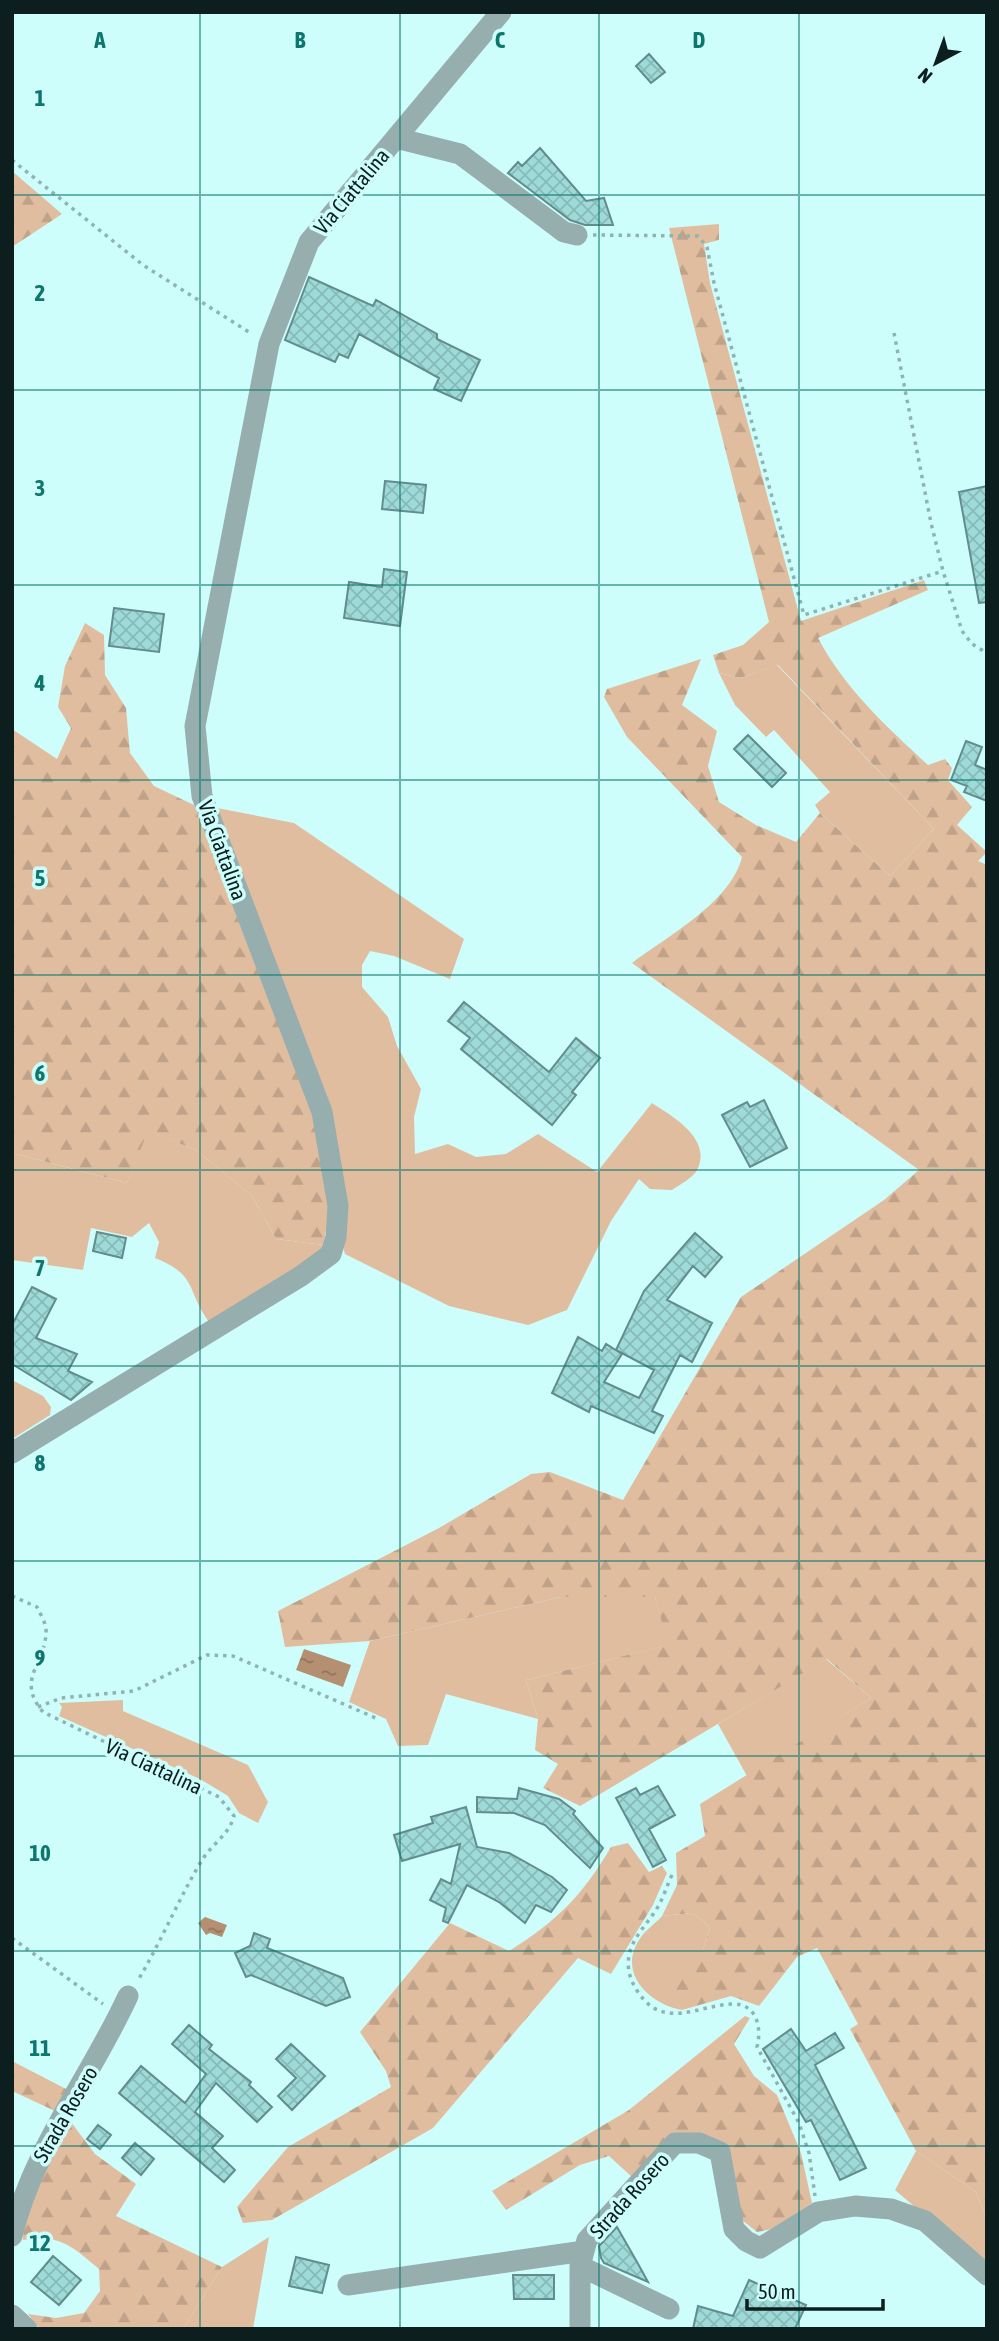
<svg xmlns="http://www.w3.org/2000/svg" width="999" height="2341" font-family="'Asap Condensed',sans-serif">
  <defs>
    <pattern id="forest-firs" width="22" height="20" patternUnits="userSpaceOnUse" patternTransform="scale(1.75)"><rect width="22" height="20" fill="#e1bda0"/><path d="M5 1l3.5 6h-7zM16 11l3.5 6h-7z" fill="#c0a289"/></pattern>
    <pattern id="water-ripples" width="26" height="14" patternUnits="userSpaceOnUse" patternTransform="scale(1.75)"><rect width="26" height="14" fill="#b58f71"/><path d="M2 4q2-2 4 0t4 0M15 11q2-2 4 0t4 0" fill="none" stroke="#92745c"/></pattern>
    <pattern id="building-cross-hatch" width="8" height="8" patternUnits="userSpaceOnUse" patternTransform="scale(1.75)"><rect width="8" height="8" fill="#9ddad8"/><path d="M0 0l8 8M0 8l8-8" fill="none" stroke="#86bbb9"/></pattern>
  </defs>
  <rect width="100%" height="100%" fill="#cefefc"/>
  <path fill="#e1bda0" d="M777,665L934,829L890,876L820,813L815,805L830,792L774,730L766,737L735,705L719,673L740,678Z
    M217,808L294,823L464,939L450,979L394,956L370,951L362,965V987L388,1017L397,1046L421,1089L414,1117L415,1154L448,1144L476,1157L506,1154L538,1134L597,1172L652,1103C672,1116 713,1139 697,1170C693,1178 679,1185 672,1190L650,1189L639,1179L611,1221L567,1310L528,1325L449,1306L345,1254Z
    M147,1130L196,1150L252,1196L276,1239L324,1245L313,1259L209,1322C186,1290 198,1275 155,1258L159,1242L149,1223L132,1237L91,1228L83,1270L12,1260V1153L127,1183Z
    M12,1380L43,1396L51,1407L50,1415L12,1439Z
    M561,1597H655L669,1645L526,1680L538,1719L446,1694L428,1745L398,1746L386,1719L349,1702L370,1641Z
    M826,1659L871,1698L747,1776L718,1724Z
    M123,1700V1711L248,1765L268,1802L258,1823L239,1813L228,1796L200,1779L59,1716L62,1707L59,1703Z
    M692,1913L710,1927L702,1952L672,1994L682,2010C651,2005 617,1974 639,1940C644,1931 655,1924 662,1916Z
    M916,2151L976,2192L987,2220L985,2267L895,2190Z
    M269,2237L253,2329H183L222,2267Z"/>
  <path fill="url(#forest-firs)" d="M12,171L62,214L12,247Z
    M719,224V240L704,244L710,283L801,621L924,580L928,590L818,638C845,689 887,727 928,765L945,759L952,768L948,780L972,807L957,825L987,852L978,861L987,865V2220L976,2192L916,2151L850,2029L858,2024L817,1948L797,1957L759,2006L731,1996L682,2010L672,1995V1966L702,1952L710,1927L692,1913L662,1916L677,1885L676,1853L705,1836L700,1804L871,1698L827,1659L580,1806L543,1788L558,1764L535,1750L538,1719L526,1680L668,1645L655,1597H561L370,1641L285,1647L278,1611L439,1528L531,1474L550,1472L623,1500L741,1297L884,1200L919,1170L632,963C668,936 731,902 742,857L627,737L604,697L607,689L701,659L682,705L717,731L708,766L719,802L756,825L796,842L820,813L890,876L934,829L778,665L740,678L719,673L713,655L743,645L769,622L669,228Z
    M85,623L104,635L105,675L126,708L130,753L154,786L194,805L313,1115L329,1205L324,1245L276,1239L252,1196L196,1150L148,1131L127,1183L12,1153V729L57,759L71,728L58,707L65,666Z
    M628,1843L649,1872L662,1866L667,1873L653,1905L611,1974L578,1958L433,2128L272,2220L243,2223L237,2207L288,2147L391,2087L386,2071L360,2032L450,1923L509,1951C557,1921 582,1896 611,1847Z
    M745,2016L750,2018L734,2044L754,2076L777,2095L801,2153L812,2203L773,2229L757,2232L742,2220L708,2136L632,2177L609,2156L580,2165L506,2210L492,2191L629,2110Z
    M12,2061L68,2090L55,2111L12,2091Z
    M68,2118L95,2154L136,2184L116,2216L222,2267L183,2329H40L28,2314L56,2318L84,2313L100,2291L99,2269C72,2246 60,2234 23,2240L24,2210Z"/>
  <path fill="url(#water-ripples)" d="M304,1649L351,1665L343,1687L296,1670Z
    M205,1917L227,1925L222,1937L210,1933L206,1935L198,1923Z"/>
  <path fill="url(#building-cross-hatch)" stroke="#618d8c" stroke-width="2" d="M649,54L665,72L651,83L636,66Z
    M540,148L586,201L604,198L613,225H585L570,220L508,173L518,162L522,166Z
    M309,277L373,306L376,300L437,334V339L480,360L461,401L434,389L439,378L359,334L348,358L339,354L335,362L285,340Z
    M385,481L426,485L423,513L382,509Z
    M987,486V602L979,603L959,492Z
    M384,569L407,572L400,626L344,618L349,582L382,587Z
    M114,608L164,614L159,652L109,646Z
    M748,735L786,773L772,787L734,749Z
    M966,741L982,747L975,765L987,770V801L964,792L967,786L951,780Z
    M464,1002L549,1072L576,1038L600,1058L572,1092L576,1095L552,1125L461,1049L470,1038L448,1021Z
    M764,1100L787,1148L750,1167L722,1115L747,1102L750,1107Z
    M97,1232L126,1238L122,1258L93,1251Z
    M695,1233L722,1257L705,1277L693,1266L667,1300L712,1323L692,1362L680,1355L652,1411L663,1416L654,1433L591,1406L589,1412L552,1393L578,1337L602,1351L606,1344L622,1354L604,1382L639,1398L654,1370L616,1350L644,1291Z
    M32,1287L56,1299L36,1338L77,1354L68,1371L92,1382L71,1400L12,1364V1325Z
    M658,1786L675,1815L649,1829L666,1860L653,1867L616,1798L636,1788L640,1795Z
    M519,1788L559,1799L575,1811L573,1814L603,1848L590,1868L545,1825L514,1813L477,1812V1797L517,1799Z
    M466,1807L477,1847L509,1853L552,1877L567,1890L551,1912L536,1905L525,1923L499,1902L467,1885L448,1923L443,1921L446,1908L430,1900L441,1879L451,1884L460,1844L402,1861L394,1835L433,1823L431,1817Z
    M254,1933L270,1939L267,1948L343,1978L350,1997L326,2006L251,1975L246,1977L235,1953L250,1946Z
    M189,2025L212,2045L209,2049L251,2082L249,2085L272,2107L257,2122L216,2083L195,2112L223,2136L212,2148L235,2170L224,2182L119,2093L141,2066L185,2103L206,2074L172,2044Z
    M791,2029L806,2051L835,2033L844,2048L815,2065L866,2168L840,2180L811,2120L806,2122L763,2049Z
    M291,2044L325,2076L292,2110L278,2096L296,2078L276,2059Z
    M98,2125L111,2135L100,2149L87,2139Z
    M135,2143L154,2159L141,2175L122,2158Z
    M617,2227L637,2262L648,2282L604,2263L601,2258L599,2246Z
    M53,2256L81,2280L59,2305L31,2282Z
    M296,2257L329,2265L322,2293L289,2286Z
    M513,2275H554V2299H514Z
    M749,2280L806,2305L795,2329H693L698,2306L733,2316Z"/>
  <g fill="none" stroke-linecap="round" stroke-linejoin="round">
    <path stroke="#8db4b2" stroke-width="3.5" stroke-dasharray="3.5 5" stroke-linecap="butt" d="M12,160L143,265L252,334
      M593,235L698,236L707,247L714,283L804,615L943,571
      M894,333L931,523L943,571L962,631L972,644L987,653
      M12,1596L37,1607C40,1613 45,1622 46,1628C48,1663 14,1678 43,1712L219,1797L234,1816C229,1835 212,1844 202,1860C178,1900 161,1942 137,1982
      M38,1707L61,1698L134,1691L207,1655L233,1656L378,1719
      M672,1875C667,1885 664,1896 659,1905C650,1921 636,1933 630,1951C626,1966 629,1979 638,1992C663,2030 696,2006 732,2004C757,2003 762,2028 757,2047L799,2123L809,2153L815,2196
      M12,1938L103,2004"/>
    <path stroke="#96afae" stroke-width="21" d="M396,138L460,154L564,232L577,235
      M12,1453L301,1276L331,1254L336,1237L338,1206L322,1112L202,796L195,726L269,344L309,242L501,12
      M12,2236C33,2148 91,2077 128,1996
      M580,2266L669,2309
      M348,2285L584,2251
      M12,2315L27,2329
      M580,2329V2266L587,2240L675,2143H699L720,2152L734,2229L746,2241L760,2248L818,2212L855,2206L891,2209L925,2221L987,2275"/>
  </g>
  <path fill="none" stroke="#0f766e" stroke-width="2" stroke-opacity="0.55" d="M200,12V2329M400,12V2329M599,12V2329M799,12V2329M12,195H987M12,390H987M12,585H987M12,780H987M12,975H987M12,1170H987M12,1366H987M12,1561H987M12,1756H987M12,1951H987M12,2146H987"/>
  <g text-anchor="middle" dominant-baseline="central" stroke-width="7" stroke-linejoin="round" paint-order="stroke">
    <g font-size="21" fill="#0c1f1e" stroke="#cefefc">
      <text transform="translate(351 191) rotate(-50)">Via Ciattalina</text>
      <text transform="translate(223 850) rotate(70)">Via Ciattalina</text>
      <text transform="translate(154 1766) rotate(25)">Via Ciattalina</text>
      <text transform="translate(65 2114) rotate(-60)">Strada Rosero</text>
      <text transform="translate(629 2195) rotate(-48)">Strada Rosero</text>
    </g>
  </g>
  <g font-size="23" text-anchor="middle" font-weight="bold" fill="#0f766e" stroke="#cefefc" stroke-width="7" stroke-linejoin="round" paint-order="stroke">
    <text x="100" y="48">A</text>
    <text x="300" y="48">B</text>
    <text x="500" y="48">C</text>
    <text x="699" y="48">D</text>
    <text x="40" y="106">1</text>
    <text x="40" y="301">2</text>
    <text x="40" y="496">3</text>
    <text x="40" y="691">4</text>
    <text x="40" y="886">5</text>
    <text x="40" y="1081">6</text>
    <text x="40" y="1276">7</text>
    <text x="40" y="1471">8</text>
    <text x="40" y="1666">9</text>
    <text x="40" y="1861">10</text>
    <text x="40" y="2056">11</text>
    <text x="40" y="2251">12</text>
  </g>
  <rect width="999" height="2341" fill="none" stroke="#0c1f1e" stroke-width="28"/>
  <g transform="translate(936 63) rotate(221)" stroke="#cefefc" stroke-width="5" paint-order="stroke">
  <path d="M0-5L12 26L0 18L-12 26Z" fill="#0c1f1e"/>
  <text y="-10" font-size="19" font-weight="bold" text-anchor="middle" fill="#0c1f1e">N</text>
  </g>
  <path d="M747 2299v10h136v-10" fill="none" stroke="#0c1f1e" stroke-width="3.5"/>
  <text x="758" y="2299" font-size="21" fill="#0c1f1e" stroke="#cefefc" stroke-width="5" paint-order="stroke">50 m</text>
</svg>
